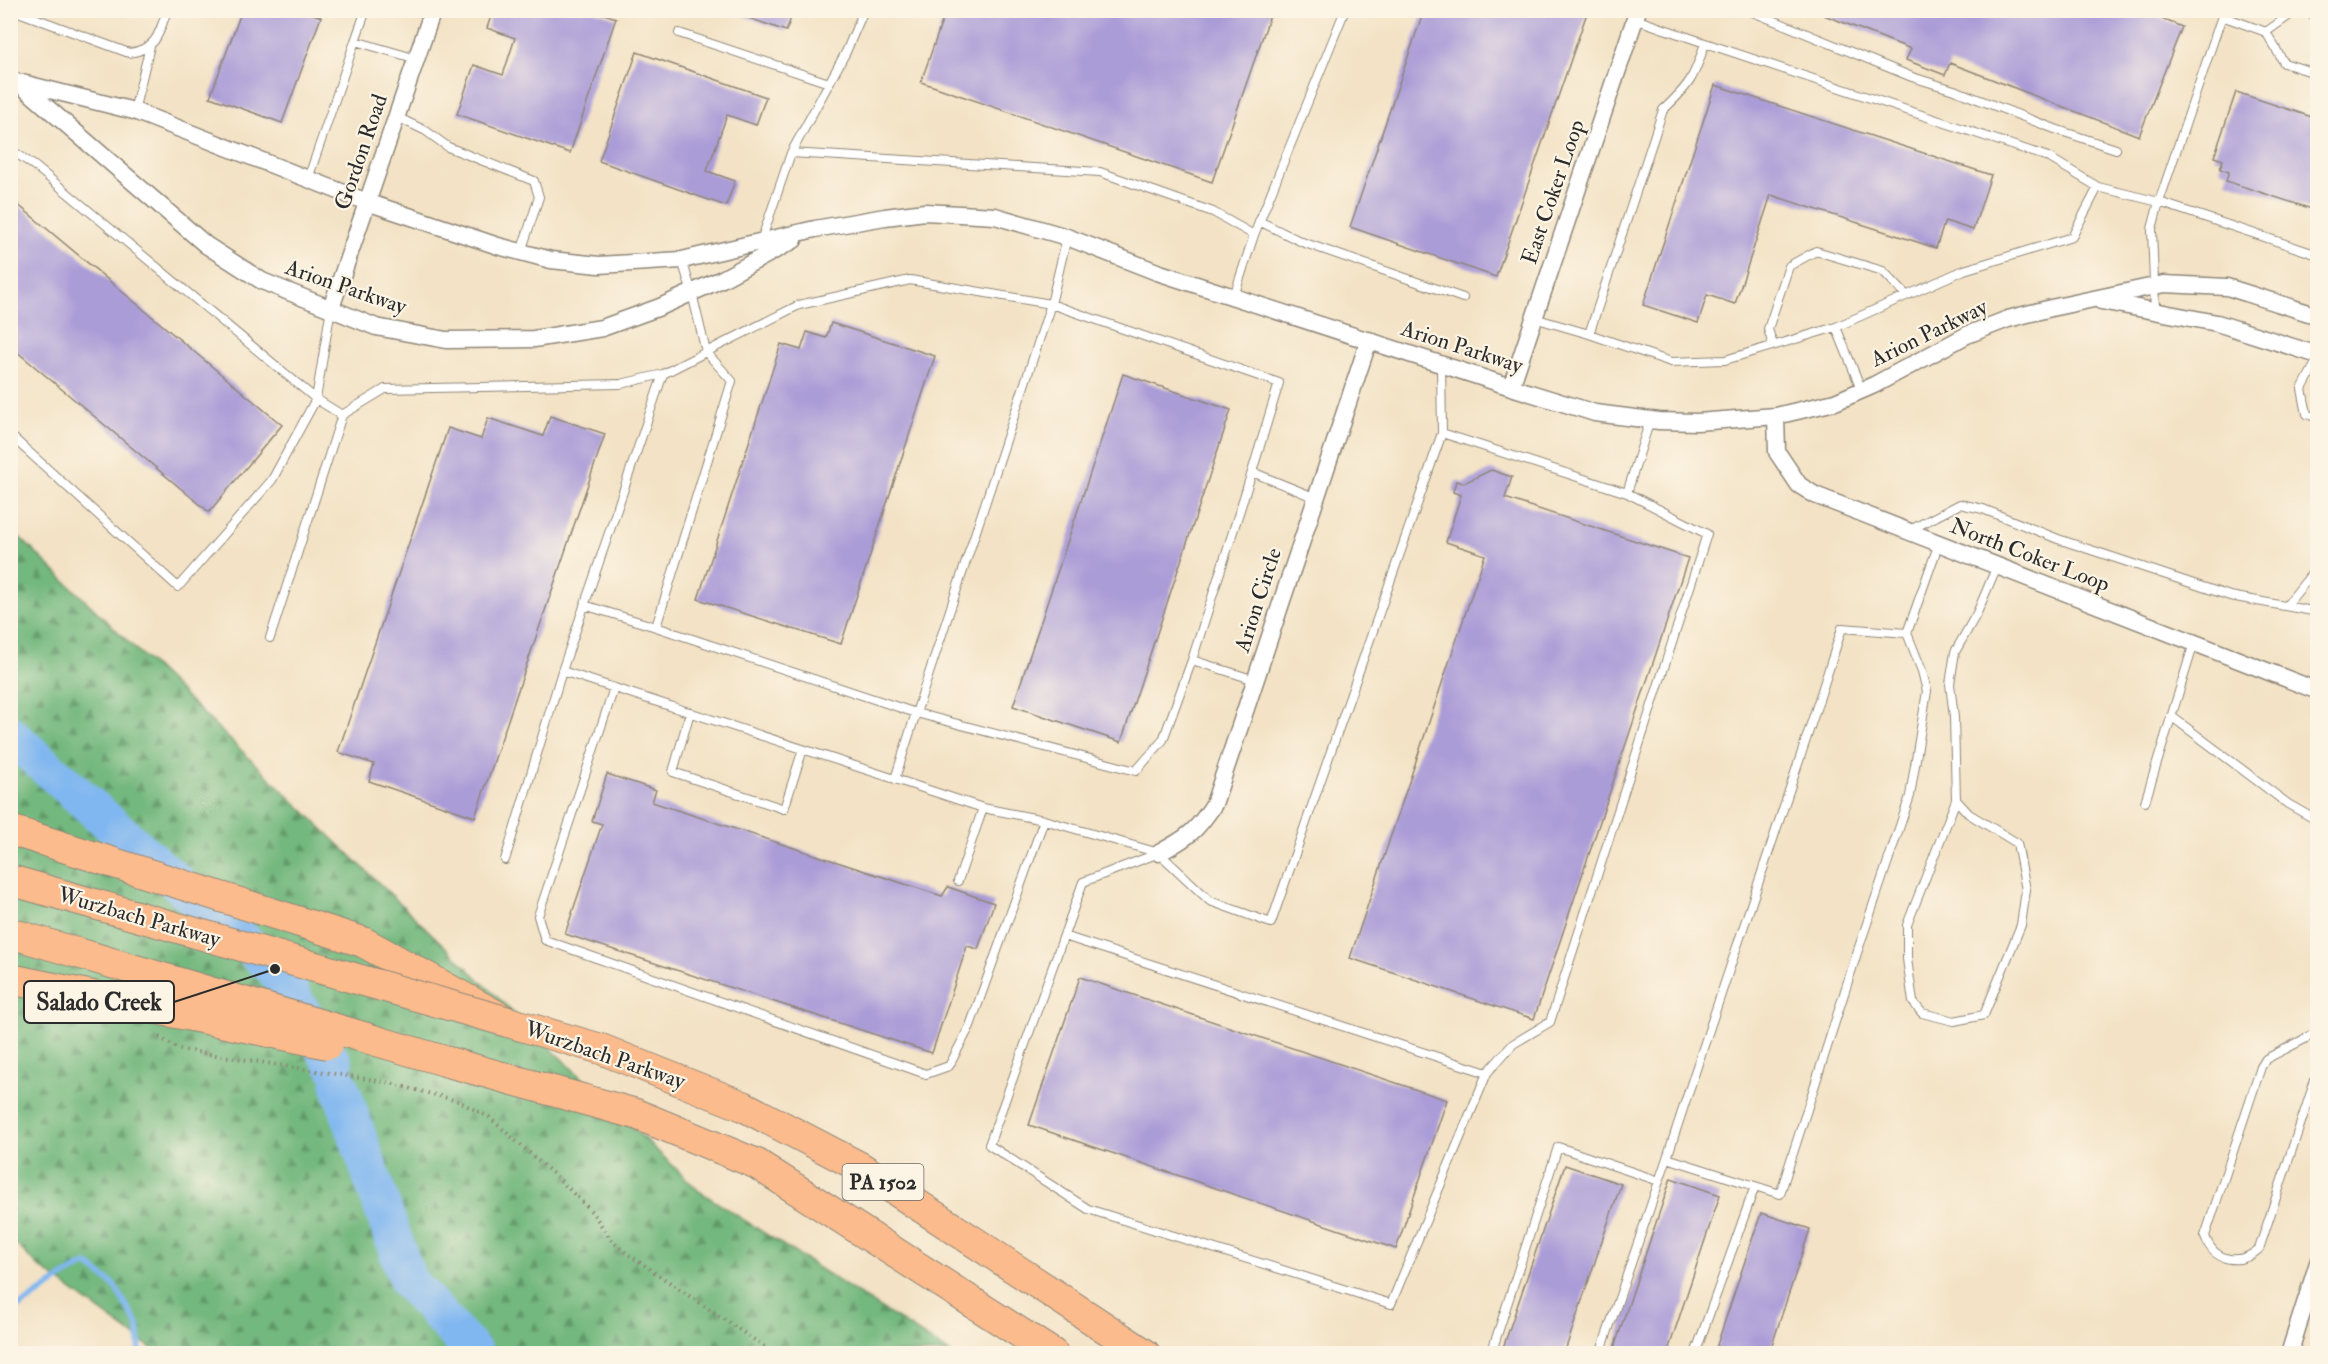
<svg xmlns="http://www.w3.org/2000/svg" width="2328" height="1364" font-family="'IM FELL Double Pica',serif">
  <defs>
    <pattern id="forest-firs" width="22" height="20" patternUnits="userSpaceOnUse" patternTransform="scale(1.5)"><rect width="22" height="20" fill="#73b87e"/><path d="M5 1l3.5 6h-7zM16 11l3.5 6h-7z" fill="#5f9667"/></pattern>
  </defs>
  <rect width="100%" height="100%" fill="#fcf5e5"/>
  <filter id="ink" filterUnits="userSpaceOnUse"><feTurbulence type="fractalNoise" baseFrequency=".0167" numOctaves="2"/><feDisplacementMap in="SourceGraphic" scale="12" xChannelSelector="R" yChannelSelector="G"/><feConvolveMatrix kernelMatrix="1 2 1 2 8 2 1 2 1" color-interpolation-filters="sRGB"/></filter>
  <filter id="wash" filterUnits="userSpaceOnUse"><feTurbulence type="fractalNoise" baseFrequency=".008" numOctaves="4" result="noise"/><feDisplacementMap in="SourceGraphic" scale="24" xChannelSelector="R" yChannelSelector="G"/><feGaussianBlur stdDeviation="1.35" result="paint"/><feColorMatrix in="noise" values="0 0 0 0 0 0 0 0 0 0 0 0 0 0 0 0 0 1.4 0 .05"/><feComposite in="paint" operator="in"/></filter>
  <g filter="url(#wash)">
    <rect width="100%" height="100%" fill="#f3e2c5"/>
    <path fill="url(#forest-firs)" stroke="#4f7254" stroke-width="1.5" d="M10,528L699,1191L950,1353H158L38,1266L10,1238Z"/>
    <g fill="none" stroke-linecap="round" stroke-linejoin="round">
      <path stroke="#81b7f0" stroke-width="6" d="M10,1312C37,1297 59,1276 87,1264L114,1285L138,1325L140,1354"/>
      <path stroke="#81b7f0" stroke-width="38" d="M10,735L275,969L334,1065
        M340,1086L408,1281L475,1354"/>
    </g>
    <g id="blocks">
      <path fill="#aa9cd7" d="M242,10H303L321,17L282,123L210,97Z
        M493,10H592L616,18L570,153L457,114L474,65L503,75L515,38L487,28Z
        M726,10H794L786,31Z
        M946,10H1272L1212,182L921,82Z
        M1424,10H1588L1496,277L1350,227Z
        M1826,10H2140L2182,27L2139,136L1950,63L1945,75L1906,60L1911,49L1824,15Z
        M637,52L766,97L756,125L727,115L707,171L735,181L726,206L599,161Z
        M1715,85L1991,175L1973,230L1945,221L1936,248L1771,195L1735,304L1707,295L1698,323L1643,305Z
        M2236,92L2318,119V211L2226,181L2229,172L2220,169L2223,160L2214,157Z
        M10,198L282,425L209,512L10,346Z
        M831,323L935,356L841,644L698,599L781,344L801,350L807,332L826,338Z
        M1123,374L1231,410L1121,742L1013,706Z
        M550,416L605,434L475,817L369,781L374,764L338,752L448,428L481,439L488,418L543,436Z
        M1491,470L1512,477L1505,498L1688,558L1534,1019L1350,958L1485,555L1446,542L1461,495L1453,492L1456,481L1464,483Z
        M607,774L656,790L652,802L942,896L948,887L994,903L978,949L967,946L932,1053L565,934L602,824L592,821Z
        M1080,977L1447,1100L1396,1249L1029,1125Z
        M1565,1165L1621,1184L1564,1354H1501Z
        M1671,1178L1720,1195L1667,1354H1612Z
        M1761,1213L1810,1229L1769,1354H1714Z"/>
    </g>
  </g>
  <g filter="url(#ink)">
    <use href="#blocks" fill-opacity="0" stroke="#8f8678" stroke-width="1.5"/>
    <g fill="none" stroke-linecap="round" stroke-linejoin="round">
      <defs>
        <path id="service" d="M13,10L129,53C157,49 159,34 167,10
          M1748,10L1912,77L1954,90L2055,129L2116,149
          M2300,10L2318,16
          M2222,16L2266,32L2284,63L2318,74
          M1635,19L1705,43C1694,78 1690,85 1663,110L1589,334L1671,362L1725,360L1836,327
          M2266,32L2297,10
          M679,33L829,83
          M355,41L366,10
          M1705,43L2048,157L2098,187
          M134,111L150,46
          M397,117L426,131L448,147L534,181L539,197L521,252
          M10,149L36,167L316,399L272,480L178,587L10,435
          M791,153L1100,172L1213,212L1254,235
          M308,179L355,41L417,59
          M1259,221L1302,242L1463,298
          M1067,237L1051,304L910,280L799,305L706,352L732,381L656,627L916,713L895,779L983,808L1044,820L1159,853L1210,901L1271,923L1442,433
          M761,241L791,153L846,52L864,10
          M1234,296L1254,235L1345,10
          M331,308L316,399L342,415
          M2155,310L2152,229L2159,202L2318,255
          M1534,318L1589,334
          M1773,345L1768,329L1789,266L1816,251L1883,271L1906,295
          M2318,359L2302,389L2307,414L2318,418
          M1441,364L1442,433L1627,493L1650,420
          M663,374L562,671L895,779
          M1862,391L1836,327L1964,270L2072,237L2098,187L2159,202L2224,10
          M1252,472L1192,660L1255,680
          M1910,530L1960,504L1983,509L2058,539L2230,596L2318,612
          M584,605L656,627
          M2286,606L2318,566
          M1907,633L1842,628C1786,806 1724,981 1667,1158L1780,1194L1858,950L1910,796L1927,691L1922,671L1907,633L1939,543
          M270,638L342,415L385,389L621,384L663,374L706,352L692,293L682,260
          M1192,660L1163,740L1136,771L916,713L1051,304L1279,383L1252,472L1316,498
          M614,688L538,916L545,940L926,1074L949,1066L970,1026L1044,820
          M690,712L673,772L784,809L803,749
          M2171,716L2288,804L2318,821
          M1956,800L1907,925V959L1913,1002L1922,1013L1954,1021L1984,1015L2021,925L2026,890L2017,843L1969,814L1956,800L1954,717L1950,684L1955,652L1977,613L1997,566
          M2145,802L2194,643
          M505,860L562,671
          M958,881L983,808
          M1064,936L1487,1073L1391,1304L1088,1209L989,1145L1083,882L1159,853
          M2318,1032L2266,1059L2261,1067L2205,1236C2213,1262 2240,1266 2259,1249L2318,1071
          M1487,1073L1513,1044L1550,1022L1707,534L1627,493
          M1491,1354L1558,1147L1659,1181
          M1600,1354L1667,1158
          M1695,1354L1755,1186"/>
        <path id="minor" d="M10,80L134,111L367,202L498,246L551,260L599,265L682,260L815,229L885,217L925,212L995,216L1067,237L1157,272L1511,387L1595,413L1659,421L1697,422L1776,416L1835,402L1874,385L1967,335L2008,319L2051,308L2164,284L2227,287L2318,316
          M21,85L206,245L262,281L376,327L446,340L534,339L602,328L660,307L722,279L794,240
          M2101,301L2217,323L2318,355
          M331,308L433,10
          M1511,387L1638,10
          M1776,416L1777,452L1799,485L1815,495L2318,691
          M1159,853C1187,838 1197,831 1214,804L1369,340
          M2289,1354L2318,1263"/>
        <path id="motorway" d="M10,830L363,942L508,1022L601,1049L743,1106L860,1167L1145,1354
          M448,1062L636,1114L757,1164L1053,1354"/>
      </defs>
      <use href="#service" stroke="#8f8678" stroke-width="10"/>
      <use href="#minor" stroke="#8f8678" stroke-width="19"/>
      <use href="#motorway" stroke="#8f8678" stroke-width="32"/>
      <path stroke="#8f8678" stroke-width="4" stroke-dasharray="1.5 4.5" stroke-linecap="butt" d="M159,1037L178,1049L386,1082L458,1101L489,1117L560,1180L592,1212L612,1241L626,1253L775,1354"/>
      <use href="#service" stroke="#fff" stroke-width="8"/>
      <use href="#minor" stroke="#fff" stroke-width="16"/>
      <use href="#motorway" stroke="#fbbb8c" stroke-width="30"/>
      <defs>
        <path id="motorway-bridge" d="M10,880L508,1022
          M10,933L448,1062
          M10,979L328,1044"/>
      </defs>
      <use href="#motorway-bridge" stroke="#8f8678" stroke-width="32" stroke-linecap="butt"/>
      <use href="#motorway-bridge" stroke="#fbbb8c" stroke-width="30"/>
    </g>
  </g>
  <g text-anchor="middle" dominant-baseline="central" stroke-width="4.5" stroke-linejoin="round" paint-order="stroke">
    <rect fill="#fcf5e5" stroke="#6a6863" stroke-width="1.5" x="842.5" y="1164" width="81" height="36" rx="4.5"/>
    <g font-size="21" font-weight="bold" fill="#2b2b2b">
      <text x="883" y="1182">PA 1502</text>
    </g>
    <g font-size="22" fill="#2b2b2b" stroke="#fcf5e5">
      <text transform="translate(361 152) rotate(-71)">Gordon Road</text>
      <text transform="translate(1553 192) rotate(-71)">East Coker Loop</text>
      <text transform="translate(346 287) rotate(19)">Arion Parkway</text>
      <text transform="translate(1929 333) rotate(-26)">Arion Parkway</text>
      <text transform="translate(1462 347) rotate(18)">Arion Parkway</text>
      <text transform="translate(2030 555) rotate(21)">North Coker Loop</text>
      <text transform="translate(1258 600) rotate(-72)">Arion Circle</text>
      <text transform="translate(139 917) rotate(16)">Wurzbach Parkway</text>
      <text transform="translate(605 1055) rotate(19)">Wurzbach Parkway</text>
    </g>
  </g>
  <path fill="none" stroke="#2b2b2b" stroke-width="2" d="M275 969L174 1002"/>
  <circle fill="#2b2b2b" stroke="#fcf5e5" stroke-width="2" cx="275" cy="969" r="6"/>
  <rect fill="#fcf5e5" stroke="#2b2b2b" stroke-width="2" x="24" y="981" width="150" height="42" rx="6"/>
  <g font-size="24" text-anchor="middle" font-weight="bold" fill="#2b2b2b">
    <text x="99" y="1010">Salado Creek</text>
  </g>
  <rect width="2328" height="1364" fill="none" stroke="#fcf5e5" stroke-width="36"/>
</svg>
